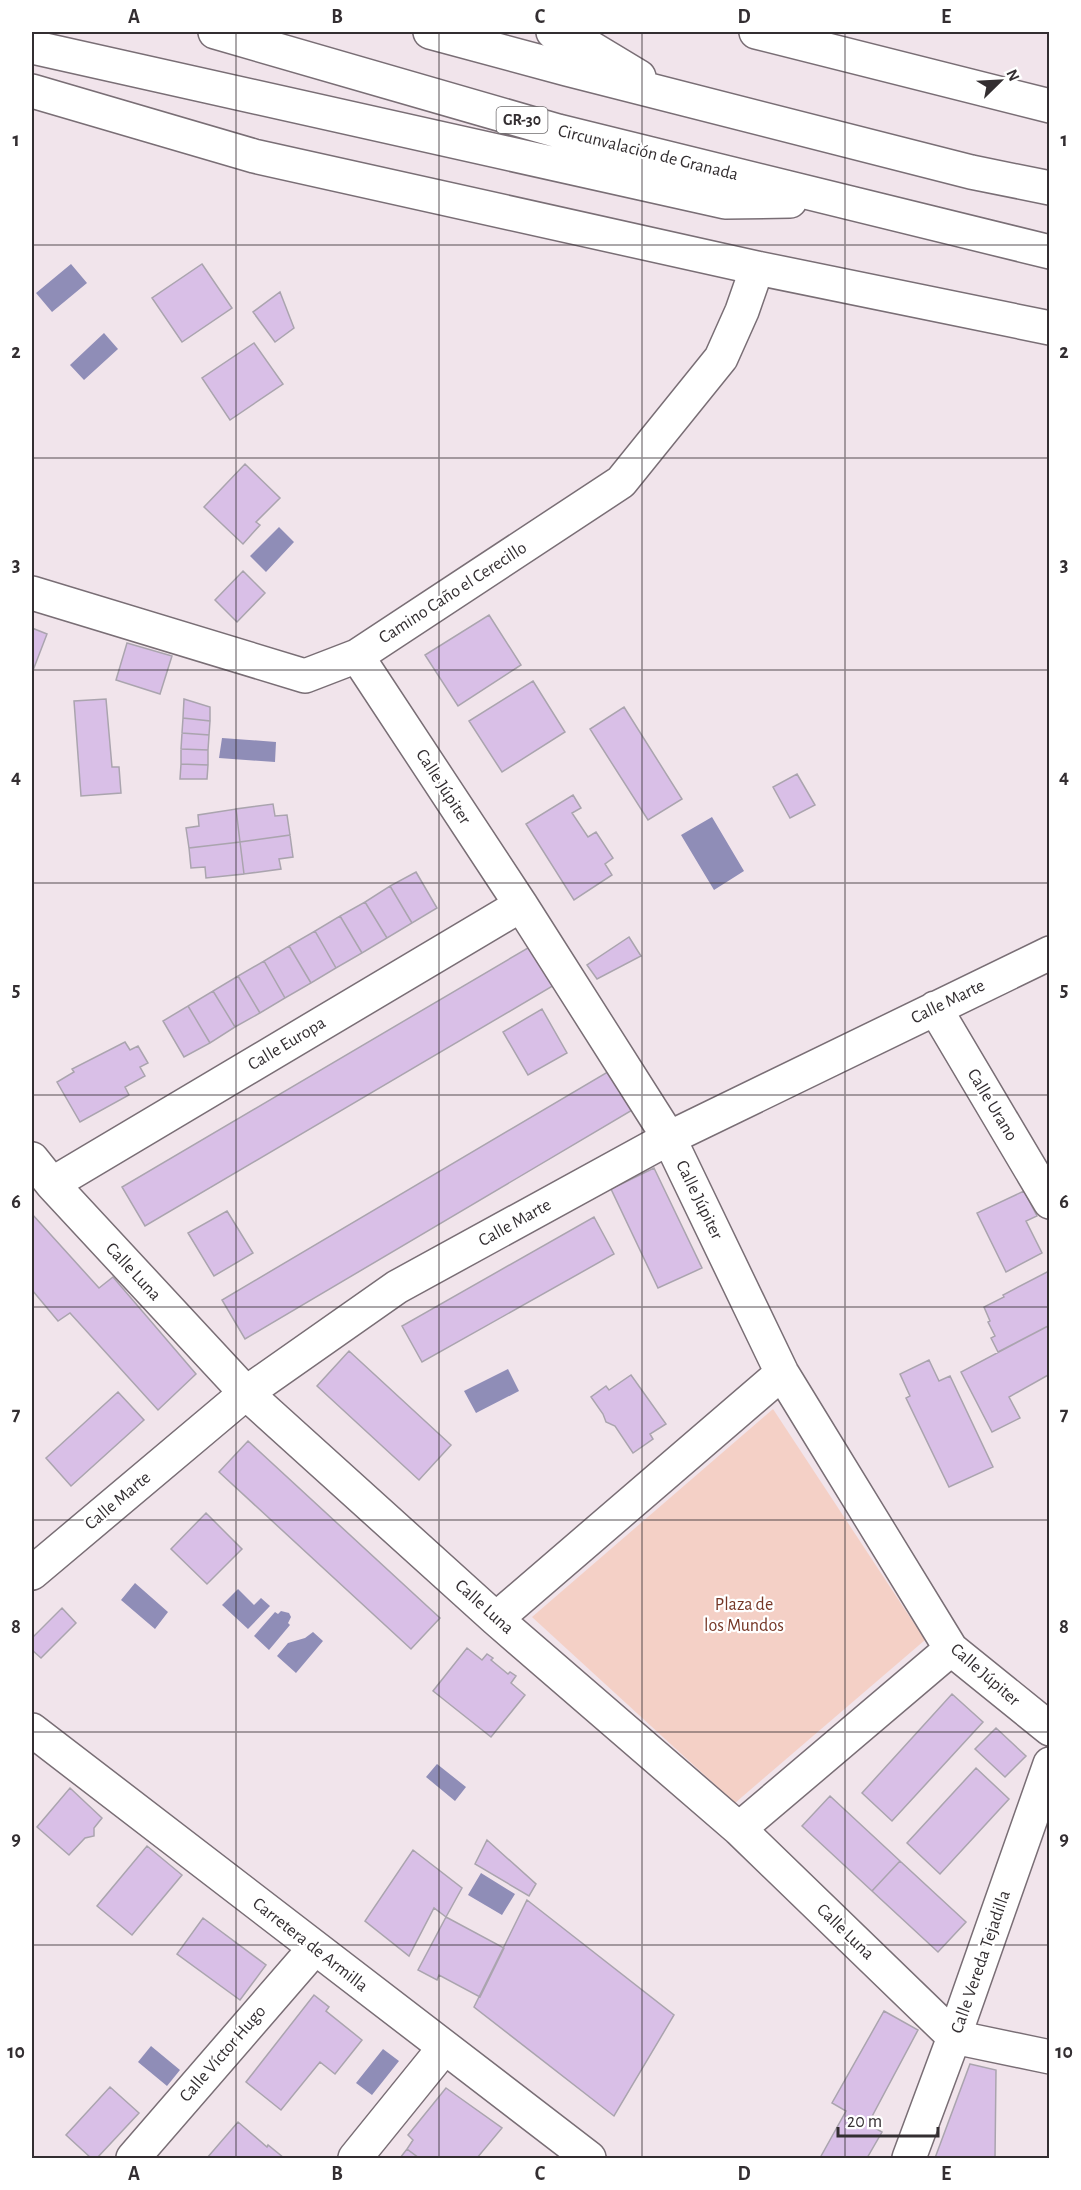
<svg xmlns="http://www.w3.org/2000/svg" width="1081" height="2190" font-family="'Alegreya Sans',sans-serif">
  <rect width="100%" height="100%" fill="#f1e4eb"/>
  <path fill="#f4d0c6" d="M773,1409L925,1640L735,1803L532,1617Z"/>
  <path fill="#8f8db7" d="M71,264L87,283L52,312L36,293Z
    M104,333L118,349L84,380L70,365Z
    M279,527L294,542L266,572L250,556Z
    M222,738L276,742L275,762L219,758Z
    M712,817L744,871L714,890L681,835Z
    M508,1369L519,1391L476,1413L464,1391Z
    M135,1583L168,1612L155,1629L121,1600Z
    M238,1589L254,1605L261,1598L270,1606L248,1629L222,1605Z
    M281,1611L289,1613L291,1617L288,1623L290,1625L269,1650L254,1636L275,1612L278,1614Z
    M313,1632L323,1641L296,1673L277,1656L288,1643L305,1638Z
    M437,1764L466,1787L455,1801L426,1777Z
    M481,1873L515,1894L502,1915L468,1895Z
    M151,2046L180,2070L167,2086L138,2062Z
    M383,2049L399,2061L372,2095L356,2083Z"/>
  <path fill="#d9bfe7" stroke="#aaa4ae" stroke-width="1.5" d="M202,264L232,308L182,342L152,298Z
    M280,292L294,328L275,342L253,312Z
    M254,343L283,384L230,420L202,378Z
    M245,464L280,498L256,522L260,525L243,544L204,507Z
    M243,571L265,593L237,622L215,600Z
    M489,615L521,665L458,706L425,655Z
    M32,628L47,634L32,673Z
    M127,643L172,656L160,694L116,680Z
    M533,681L565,732L502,772L469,721Z
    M106,699L112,767H119L121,793L81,796L74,701Z
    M184,699L210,707V721L183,718Z
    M624,707L682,799L648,820L590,729Z
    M183,718L210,721L209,735L182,733Z
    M182,733L209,735L208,750L181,749Z
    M181,749L208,750V765L181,764Z
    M181,764L208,765L207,779H180Z
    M797,774L815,805L790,818L773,787Z
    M573,795L581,808L572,813L588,837L596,832L613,858L605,864L612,875L574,900L526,824Z
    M273,804L275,816L287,815L290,835L240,842L236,809Z
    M236,809L240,842L189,848L186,828L199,826L198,815Z
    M290,835L293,857L279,859L281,869L244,874L240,842Z
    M240,842L244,874L206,878L205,867L191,868L189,848Z
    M416,872L437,908L412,923L390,886Z
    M390,886L412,923L387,938L365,902Z
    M365,902L387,938L362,953L340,916Z
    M340,916L362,953L336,968L315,931Z
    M315,931L336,968L311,983L289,946Z
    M629,937L641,956L597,979L587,965Z
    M533,945L556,984L145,1226L122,1187Z
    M289,946L311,983L285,998L264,961Z
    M264,961L285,998L260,1013L238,976Z
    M238,976L260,1013L235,1027L213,991Z
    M213,991L235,1027L210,1043L188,1006Z
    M188,1006L210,1043L184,1057L163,1021Z
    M542,1009L567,1053L528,1075L503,1032Z
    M125,1042L130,1050L138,1046L148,1063L140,1067L145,1076L125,1087L129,1095L80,1122L57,1082L74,1072L72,1069Z
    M611,1070L634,1109L245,1339L222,1300Z
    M654,1168L702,1268L658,1288L611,1189Z
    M1024,1191L1037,1216L1026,1221L1042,1253L1006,1272L977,1213Z
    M227,1211L253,1253L214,1276L188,1233Z
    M32,1214L99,1288L113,1277L196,1374L158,1410L70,1313L58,1321L32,1290Z
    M594,1217L614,1254L422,1362L402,1326Z
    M1049,1271L1050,1325L998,1352L991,1338L995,1336L988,1322L990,1321L984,1307L1004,1297L1003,1295Z
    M1050,1325V1374L1009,1397L1020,1418L992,1432L961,1372Z
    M349,1351L451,1445L419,1480L317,1386Z
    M929,1360L939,1381L950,1376L993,1467L949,1487L906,1398L910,1396L900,1374Z
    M631,1375L666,1424L650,1434L653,1439L633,1453L615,1426L606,1422L603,1414L591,1397L606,1386L609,1390Z
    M118,1392L144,1420L71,1486L46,1458Z
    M248,1441L440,1618L411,1649L219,1472Z
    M206,1513L242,1549L207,1584L171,1549Z
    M62,1608L76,1623L41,1658L32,1650V1638Z
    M467,1648L482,1660L487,1654L493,1658L491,1660L508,1674L510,1672L516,1676L511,1683L525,1695L491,1737L433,1691Z
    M952,1694L983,1722L892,1821L862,1793Z
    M996,1728L1026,1756L1005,1777L975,1749Z
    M976,1768L1009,1799L940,1874L907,1843Z
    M70,1788L102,1818L94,1828V1836L85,1838L69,1855L37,1827Z
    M830,1796L900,1861L872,1891L802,1826Z
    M487,1840L536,1884L529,1896L475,1864Z
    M147,1846L182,1875L132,1935L97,1906Z
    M413,1850L462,1888L446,1917L434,1908L409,1956L365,1921Z
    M900,1861L966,1922L938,1952L872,1891Z
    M527,1900L674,2015L614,2116L474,2007Z
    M446,1917L504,1948L480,1997L439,1975L437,1980L418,1970Z
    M203,1918L266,1965L240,2000L177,1954Z
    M314,1995L329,2007L326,2011L362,2040L335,2074L320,2062L281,2110L246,2082Z
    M884,2011L918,2030L868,2124L882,2132L867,2158H820L846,2111L832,2103Z
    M970,2064L996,2070L995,2158H935Z
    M110,2087L139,2113L97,2158H91L66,2135Z
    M446,2088L502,2128L477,2158H419L407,2149L413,2140L408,2135Z
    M238,2122L267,2147L268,2145L284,2158H207Z
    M407,2149L419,2158H400Z"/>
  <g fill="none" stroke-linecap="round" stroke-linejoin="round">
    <defs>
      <path id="street" d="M756,32L1050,106
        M32,91L254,156L757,268L1050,328
        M32,593L305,676L357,656L621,482L721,358L742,311L757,268
        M357,656L521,905L669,1138L782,1373L951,1649L1050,1729
        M935,1008L1050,1202
        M32,1159L52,1184L246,1393L496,1619L739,1829L954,2037L1050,2057
        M52,1184L521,905
        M32,1573L246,1393L397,1287L669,1138L1050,953
        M496,1619L782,1373
        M739,1829L951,1649
        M133,2158L314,1949
        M355,2158L444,2048
        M909,2158L954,2037L1050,1764"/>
      <path id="secondary" d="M32,1730L589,2158"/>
      <path id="highway" d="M215,32L558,131L1050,252
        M430,32L567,69L971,172L1050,188
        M553,32L576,39L639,77
        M32,47L725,202L790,201"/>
    </defs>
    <use href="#street" stroke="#796e75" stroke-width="36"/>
    <use href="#secondary" stroke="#796e75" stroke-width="36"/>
    <use href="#highway" stroke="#796e75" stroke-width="36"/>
    <use href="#street" stroke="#fff" stroke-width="33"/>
    <use href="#secondary" stroke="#fff" stroke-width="33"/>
    <use href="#highway" stroke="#fff" stroke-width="33"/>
  </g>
  <path fill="none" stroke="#332e31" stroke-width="1.5" stroke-opacity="0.55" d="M236,32V2158M439,32V2158M642,32V2158M845,32V2158M32,245H1050M32,458H1050M32,670H1050M32,883H1050M32,1095H1050M32,1307H1050M32,1520H1050M32,1732H1050M32,1945H1050"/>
  <g text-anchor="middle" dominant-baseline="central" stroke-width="4.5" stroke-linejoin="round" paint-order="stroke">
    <rect fill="#fff" stroke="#706d6f" stroke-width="1.5" x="496.5" y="107" width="51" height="26" rx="4.5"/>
    <g font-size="16" font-weight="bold" fill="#332e31">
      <text x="522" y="120">GR-30</text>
    </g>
    <g font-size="18" fill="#332e31" stroke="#fff">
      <text transform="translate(648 153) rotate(14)">Circunvalación de Granada</text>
      <text transform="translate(453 593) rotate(-33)">Camino Caño el Cerecillo</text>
      <text transform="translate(443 787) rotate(57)">Calle Júpiter</text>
      <text transform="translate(948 1002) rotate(-26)">Calle Marte</text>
      <text transform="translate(287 1044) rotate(-31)">Calle Europa</text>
      <text transform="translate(992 1105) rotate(59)">Calle Urano</text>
      <text transform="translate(699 1200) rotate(64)">Calle Júpiter</text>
      <text transform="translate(515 1223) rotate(-29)">Calle Marte</text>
      <text transform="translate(133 1272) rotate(47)">Calle Luna</text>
      <text transform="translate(118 1501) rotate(-40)">Calle Marte</text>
      <text transform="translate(484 1607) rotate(42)">Calle Luna</text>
      <text transform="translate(985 1675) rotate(41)">Calle Júpiter</text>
      <text transform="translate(845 1932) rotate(44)">Calle Luna</text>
      <text transform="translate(310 1945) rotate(38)">Carretera de Armilla</text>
      <text transform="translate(981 1962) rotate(-71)">Calle Vereda Tejadilla</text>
      <text transform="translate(223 2054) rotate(-49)">Calle Víctor Hugo</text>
    </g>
    <g font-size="18" fill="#753726" stroke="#fff">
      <text x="744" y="1605">Plaza de<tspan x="744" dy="21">los Mundos</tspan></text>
    </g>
  </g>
  <rect width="1081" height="2190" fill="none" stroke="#ffffff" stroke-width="66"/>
  <g transform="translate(1000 81) rotate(66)" stroke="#ffffff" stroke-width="4.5" paint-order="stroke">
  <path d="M0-4.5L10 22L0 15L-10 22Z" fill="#332e31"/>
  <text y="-9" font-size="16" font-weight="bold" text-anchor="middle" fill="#332e31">N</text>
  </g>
  <path d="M838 2127v9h100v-9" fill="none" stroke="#332e31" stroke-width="3"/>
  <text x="847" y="2127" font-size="18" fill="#332e31" stroke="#ffffff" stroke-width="4.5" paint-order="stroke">20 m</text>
  <rect x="33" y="33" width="1015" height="2124" fill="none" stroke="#332e31" stroke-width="2"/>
  <g font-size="20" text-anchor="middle" font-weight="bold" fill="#332e31">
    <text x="134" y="23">A</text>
    <text x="337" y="23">B</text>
    <text x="540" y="23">C</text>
    <text x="744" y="23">D</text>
    <text x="946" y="23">E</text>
    <text x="16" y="146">1</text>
    <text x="1064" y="146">1</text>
    <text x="16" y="358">2</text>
    <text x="1064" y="358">2</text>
    <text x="16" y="571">3</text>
    <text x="1064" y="571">3</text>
    <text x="16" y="783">4</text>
    <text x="1064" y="783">4</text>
    <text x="16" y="996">5</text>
    <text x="1064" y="996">5</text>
    <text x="16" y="1208">6</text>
    <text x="1064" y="1208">6</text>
    <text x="16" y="1420">7</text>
    <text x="1064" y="1420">7</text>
    <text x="16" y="1633">8</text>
    <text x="1064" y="1633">8</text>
    <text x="16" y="1845">9</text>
    <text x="1064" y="1845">9</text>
    <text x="16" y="2058">10</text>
    <text x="1064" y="2058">10</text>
    <text x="134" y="2180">A</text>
    <text x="337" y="2180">B</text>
    <text x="540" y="2180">C</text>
    <text x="744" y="2180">D</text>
    <text x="946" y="2180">E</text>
  </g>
</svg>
